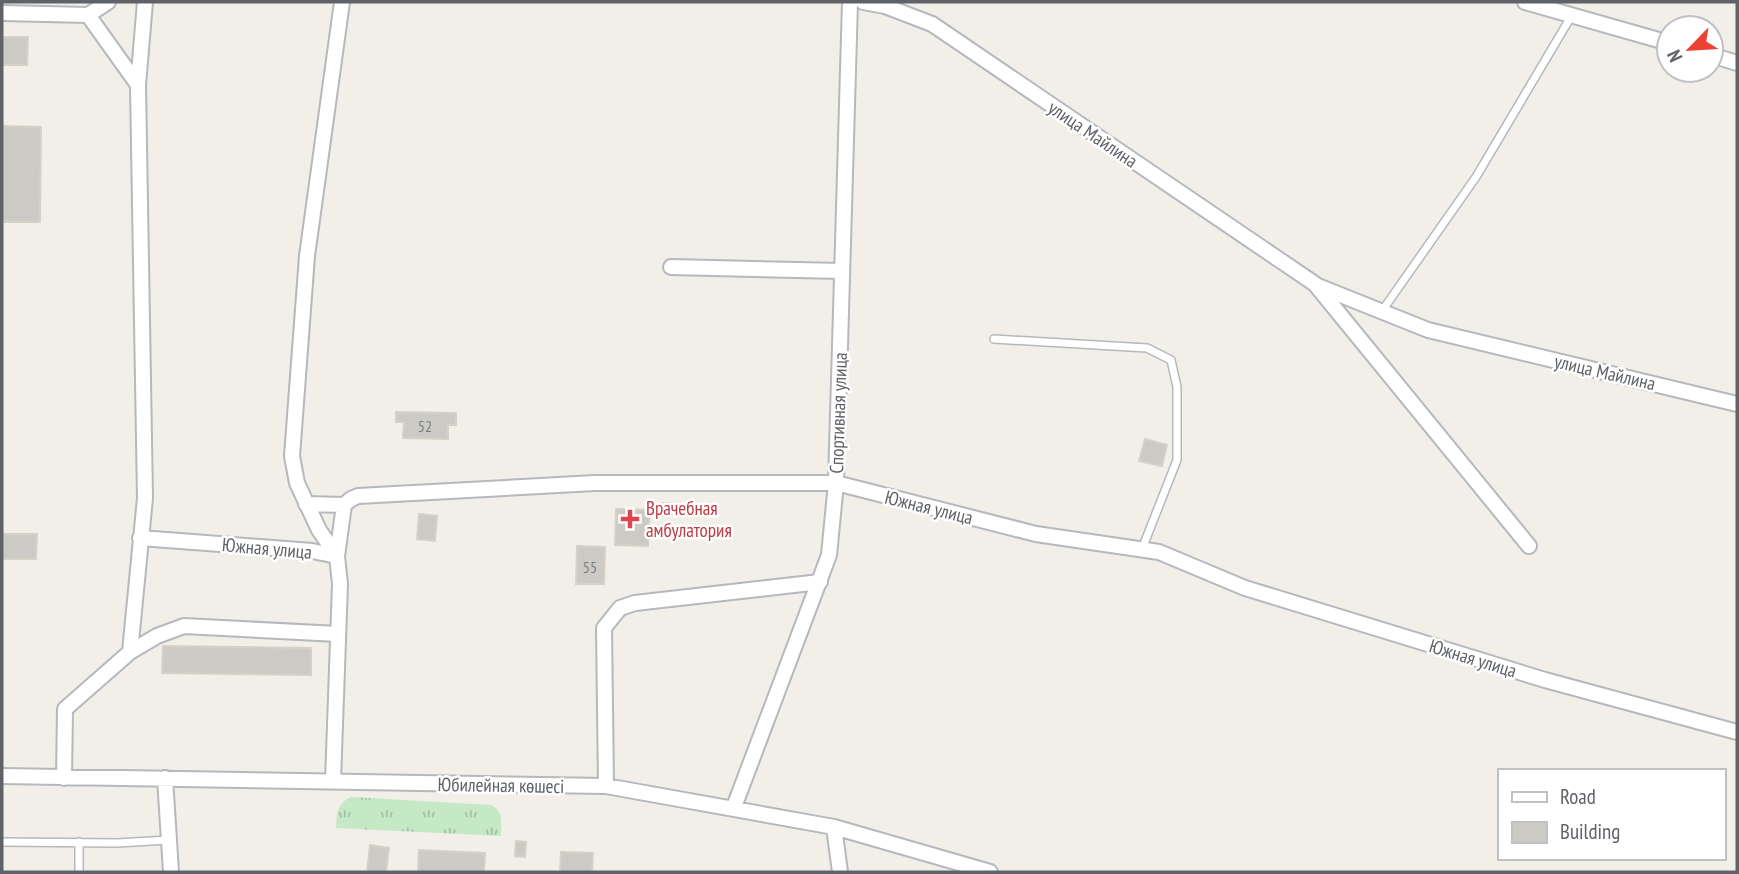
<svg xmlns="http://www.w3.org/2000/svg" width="1739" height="874" font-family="'PT Sans Narrow',sans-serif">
  <defs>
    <pattern id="grass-tufts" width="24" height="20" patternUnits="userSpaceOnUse" patternTransform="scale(1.75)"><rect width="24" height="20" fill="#c5e8c5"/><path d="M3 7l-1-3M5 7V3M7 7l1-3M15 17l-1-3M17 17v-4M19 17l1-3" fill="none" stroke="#a3c0a4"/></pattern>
  </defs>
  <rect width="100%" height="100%" fill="#f1efe8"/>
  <path fill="url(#grass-tufts)" d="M351,797L491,805C504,812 501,823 501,836L336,828C337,814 337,803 351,797Z"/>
  <path fill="#cccac5" stroke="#d6d1c6" stroke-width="2" d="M2,37H28L27,65H2Z
    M2,126L41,127L40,222H2Z
    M396,412L456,413V425H448V439L403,438L404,422H396Z
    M1145,439L1167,445L1162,466L1139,461Z
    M663,503L680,504V514L663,513Z
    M616,509L650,510L648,546L615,545Z
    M419,514L437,516L435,541L417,539Z
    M2,534H37L36,559H2Z
    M577,546L605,547L604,584H576Z
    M163,646L311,648V675L162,673Z
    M516,841L526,842L525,857L515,856Z
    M370,845L389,848L386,872H367Z
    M419,850L485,853L484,872H418Z
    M561,852L593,853L592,872H560Z"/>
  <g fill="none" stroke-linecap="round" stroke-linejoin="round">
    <defs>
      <path id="service" d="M1382,311L1476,177L1572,15
        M994,339L1147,348L1171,360L1177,387V460L1142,549
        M2,842L117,843L168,840
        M79,842V872"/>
      <path id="minor" d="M863,2L885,6L932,24L1315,284L1529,546
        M1525,2L1669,43
        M2,13L88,15L108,2
        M88,15L138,85
        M1711,55L1737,63
        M671,267L842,271
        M1318,286L1428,330L1737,404
        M306,504L344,505
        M140,538L312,551L337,556L344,505L351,499L358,496L595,483H836L1036,534L1159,552L1245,588L1545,680L1737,732
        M130,652L157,636L184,626L338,634
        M2,776L606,786L834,827L990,872
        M64,778L65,709L130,652L145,498L138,85L145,2
        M165,778L171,872
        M333,781L340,584L337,556L319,530L297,483L292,456L307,256L342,2
        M606,786L604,628L620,608L635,603L820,582
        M734,807L829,555L836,483L850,2
        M834,827L840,872"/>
    </defs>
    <use href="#service" stroke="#b5b8bc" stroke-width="10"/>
    <use href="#minor" stroke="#b5b8bc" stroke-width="18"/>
    <use href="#service" stroke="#fff" stroke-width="7"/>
    <use href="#minor" stroke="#fff" stroke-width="14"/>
  </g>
  <path fill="#e0444e" stroke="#fff" stroke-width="2.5" d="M626.5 508.5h7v7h7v7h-7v7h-7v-7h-7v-7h7z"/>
  <g text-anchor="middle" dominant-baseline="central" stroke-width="5" stroke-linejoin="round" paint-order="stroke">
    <g font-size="16" fill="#7a7d7f">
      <text x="425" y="426">52</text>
      <text x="590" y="567">55</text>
    </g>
    <g font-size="19" fill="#5f6368" stroke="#fff">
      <text transform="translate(1093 134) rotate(34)">улица Майлина</text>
      <text transform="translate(1605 372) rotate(13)">улица Майлина</text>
      <text transform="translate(838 413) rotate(-88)">Спортивная улица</text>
      <text transform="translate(929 507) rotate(14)">Южная улица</text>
      <text transform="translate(267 548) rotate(5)">Южная улица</text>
      <text transform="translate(1473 658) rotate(17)">Южная улица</text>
      <text transform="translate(501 785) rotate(1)">Юбилейная көшесі</text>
    </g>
    <g font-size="19" fill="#be3a42" stroke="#fff" text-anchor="start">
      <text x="646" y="508">Врачебная<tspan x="646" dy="22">амбулатория</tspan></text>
    </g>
  </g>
  <rect width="1739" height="874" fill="none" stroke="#5f6368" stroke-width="7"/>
  <rect x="1498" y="769" width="228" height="91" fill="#ffffff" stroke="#bfc1c3" stroke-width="2"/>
  <rect x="1512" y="792" width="35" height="10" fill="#ffffff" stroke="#bfc1c3" stroke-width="2"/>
  <text x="1560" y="804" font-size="21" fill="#5f6368">Road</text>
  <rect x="1512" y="822" width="35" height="21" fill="#cccac5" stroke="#bfc1c3" stroke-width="2"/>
  <text x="1560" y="839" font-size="21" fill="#5f6368">Building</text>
  <g transform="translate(1690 49) rotate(245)"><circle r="33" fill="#ffffff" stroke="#bfc1c3" stroke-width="2"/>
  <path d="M0-5L12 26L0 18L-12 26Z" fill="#ea4335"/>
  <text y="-10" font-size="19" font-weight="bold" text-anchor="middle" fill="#5f6368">N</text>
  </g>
</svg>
